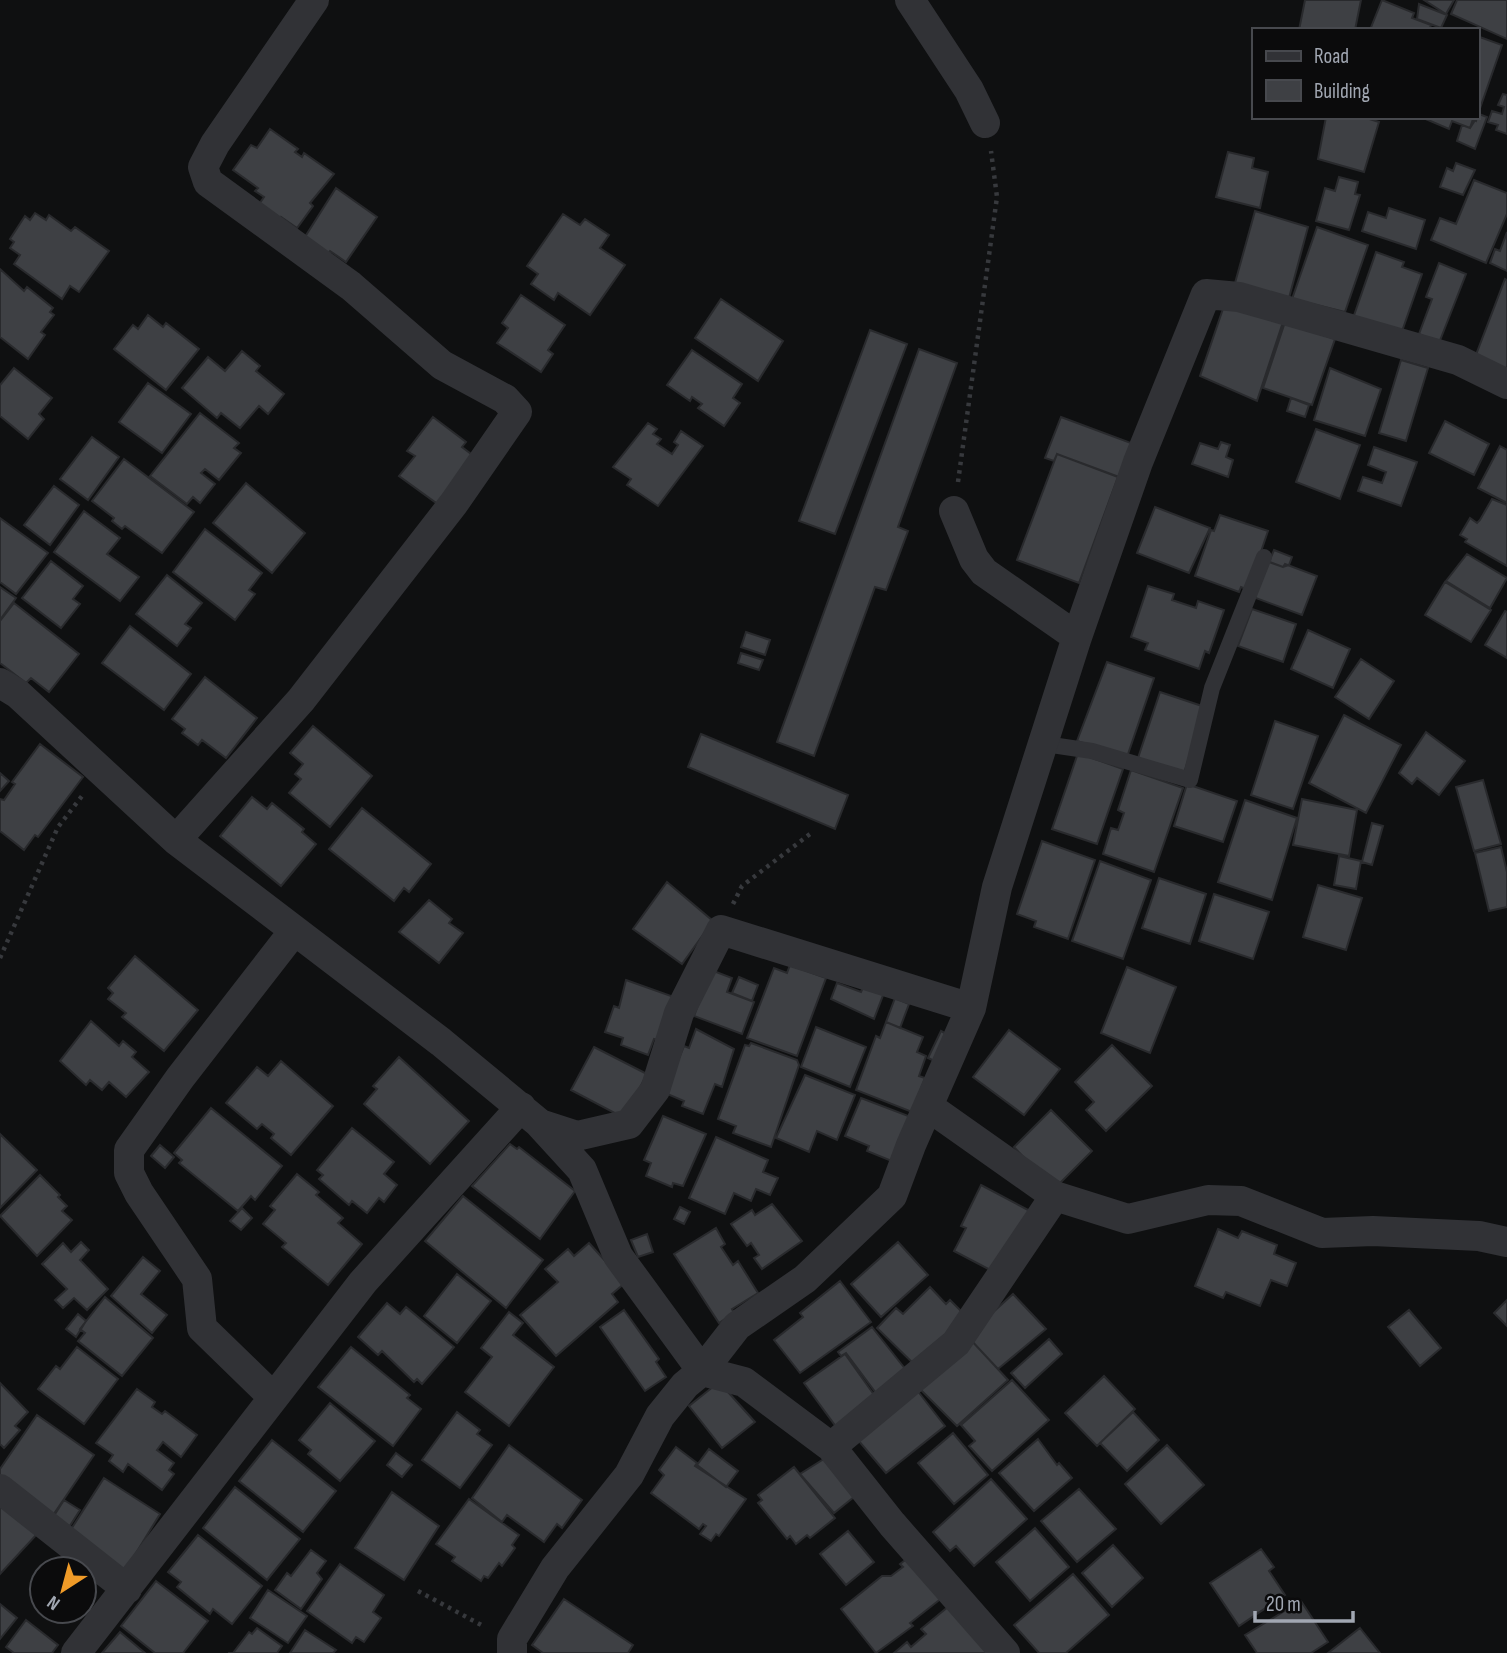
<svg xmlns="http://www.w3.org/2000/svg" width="1507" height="1653" font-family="'Sofia Sans Condensed',sans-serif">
  <rect width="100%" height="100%" fill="#0f1011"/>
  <path fill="#3e4044" stroke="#292a2d" stroke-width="2" d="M1305,0H1361L1355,30H1299Z
    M1382,0L1414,13L1412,18L1431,25L1429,30H1370Z
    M1424,0H1454L1446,14Z
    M1457,0H1507V39L1451,14Z
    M1419,4L1447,15L1441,28L1417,19Z
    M1477,36L1502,45L1477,117Z
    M1503,94L1507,95V134L1496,130L1498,125L1488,122L1492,111L1502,114L1504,107L1498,105Z
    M1479,114L1487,117L1475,149L1457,141L1462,125L1470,128Z
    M1326,117H1363L1379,122L1364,172L1318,159Z
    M1421,117H1477L1476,121L1473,119L1470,128L1452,121L1449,129Z
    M270,129L298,149L295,152L302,157L304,153L334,174L310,203L313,206L297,228L281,217L278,222L257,207L264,197L255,191L258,188L233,170L251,145L257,148Z
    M1228,152L1254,158L1252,168L1268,172L1260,208L1216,197Z
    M1456,163L1475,170L1463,195L1440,187L1447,168L1453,171Z
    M1339,177L1358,182L1355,194L1360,195L1349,230L1316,221L1325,188L1335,191Z
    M1474,180L1507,193V214L1486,263L1431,240L1440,218L1456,224Z
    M336,188L377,217L346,262L330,251L326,256L303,240Z
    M1389,208L1425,220L1416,249L1362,231L1368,212L1386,218Z
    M1255,211L1308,227L1289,298L1235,283Z
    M35,213L46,220L49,215L71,231L75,227L109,251L79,292L70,286L62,299L14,264L20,255L10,248L14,242L10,239L25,216L30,220Z
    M563,214L580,225L585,219L609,235L600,248L625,265L590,315L558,293L554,300L531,284L538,274L527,266Z
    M1317,227L1368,245L1345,312L1292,299Z
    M1507,232V271L1490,263L1495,249L1500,251Z
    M1376,252L1404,262L1402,267L1422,274L1400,337L1351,324Z
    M1439,263L1466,274L1439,343L1419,334L1432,299L1426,297Z
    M0,269L24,291L27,287L53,308L50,312L54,315L41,332L45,335L28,359L0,337Z
    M1505,279L1507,280V373L1474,360Z
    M521,295L565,325L548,350L553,354L541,372L497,343L508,328L502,323Z
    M721,299L783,341L758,381L695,338Z
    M1226,300L1283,322L1257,401L1200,376Z
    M148,315L163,327L166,323L199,349L166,390L114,349L133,325L138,329Z
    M1285,322L1335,339L1312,405L1263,388Z
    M870,330L907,344L835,534L799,521Z
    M919,349L957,363L898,527L908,531L886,590L875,587L814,756L777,742Z
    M692,350L742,384L733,398L740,403L724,426L698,408L702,404L692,397L690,401L667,385Z
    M242,351L260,366L256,371L284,394L268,414L259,406L240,428L221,413L217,418L182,388L208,357L225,371Z
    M1401,360L1428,368L1406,441L1379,433Z
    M14,368L52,398L39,414L44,419L28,439L0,416V385Z
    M1330,368L1381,389L1365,436L1314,420Z
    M148,383L191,414L162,453L119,422Z
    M1291,398L1309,405L1305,417L1287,411Z
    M200,413L239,443L234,448L241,453L219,480L205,469L201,473L215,484L200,503L193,497L187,504L150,476Z
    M433,417L466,442L462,447L475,457L439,505L399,476L415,456L407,451Z
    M1061,417L1131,443L1119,477L1057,454L1054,461L1045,458Z
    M1445,421L1489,444L1474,475L1429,453Z
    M648,423L657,429L653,434L661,439L657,444L672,454L678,445L674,442L681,431L703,446L658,506L627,485L631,479L613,467Z
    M1316,429L1360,445L1340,499L1296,482Z
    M92,437L119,457L88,500L60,479Z
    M1221,442L1230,445L1226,457L1233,460L1228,477L1192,464L1200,443L1218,449Z
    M1500,446L1507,450V503L1478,488Z
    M1374,447L1417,462L1401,506L1358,491L1363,477L1382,483L1386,472L1368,465Z
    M1057,454L1118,477L1079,583L1017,560Z
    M124,459L194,512L162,553L125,526L122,529L112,521L114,518L92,501Z
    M246,483L305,533L272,573L213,523Z
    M54,486L79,505L50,545L24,525Z
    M1492,499L1507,505V566L1465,542L1467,539L1460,535L1470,518L1477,523L1480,520Z
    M1155,507L1210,528L1189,573L1137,553Z
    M84,511L120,538L107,554L139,577L120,601L54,552Z
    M1220,515L1268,531L1248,590L1241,587L1239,592L1195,576L1211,530L1214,531Z
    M0,518L48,553L16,594L0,582Z
    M205,529L262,573L249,590L255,594L235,620L173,572Z
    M1274,550L1292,557L1289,565L1283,567L1269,562Z
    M1467,554L1507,578L1490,608L1446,581Z
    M51,561L83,586L73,599L80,604L61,628L22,598Z
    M1267,561L1283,567L1285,564L1317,576L1302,615L1253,597Z
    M167,575L202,603L185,624L191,628L177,646L136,614Z
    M1445,582L1491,610L1471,642L1425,615Z
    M1148,586L1174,594L1172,600L1196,608L1198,601L1224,610L1209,653L1205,651L1199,669L1145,650L1148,643L1131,637Z
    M0,587L16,598L0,620Z
    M14,603L79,654L49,692L31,678L26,683L0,663V621Z
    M1252,609L1296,624L1283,662L1238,646Z
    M1505,611L1507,612V658L1485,645Z
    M130,626L191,674L164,710L102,663Z
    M1308,630L1350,649L1333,688L1291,669Z
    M746,632L770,640L765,655L741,647Z
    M741,653L763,660L759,670L738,663Z
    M1361,659L1394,681L1369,719L1335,697Z
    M1107,662L1154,678L1127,757L1077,741Z
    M205,677L257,718L226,758L202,740L198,745L182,733L185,729L172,719Z
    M1160,692L1205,707L1184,773L1138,758Z
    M1344,715L1401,745L1366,813L1309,783Z
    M1275,721L1318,736L1293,809L1251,795Z
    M313,726L372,776L330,827L289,793L301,779L295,774L303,764L290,753Z
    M1426,732L1465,761L1439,795L1417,778L1412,784L1399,773Z
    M701,734L848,795L835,829L688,767Z
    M40,744L83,777L38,837L35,835L24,850L0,831V799L4,800L15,784L12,782Z
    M1078,753L1123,769L1097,844L1052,829Z
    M1131,770L1183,788L1154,872L1103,854L1111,828L1118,830L1124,813L1118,810Z
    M0,773L9,781L0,791Z
    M1483,780L1501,844L1474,851L1456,787Z
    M1187,784L1237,801L1223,842L1174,826Z
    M252,797L267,809L272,803L304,829L302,832L316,844L281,886L220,836Z
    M1302,799L1357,810L1349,856L1293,845Z
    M1245,800L1297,818L1272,900L1218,882Z
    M362,808L431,864L409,892L404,888L394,901L329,849Z
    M1372,823L1383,826L1372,865L1362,862Z
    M1042,841L1095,860L1068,939L1034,927L1036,921L1017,914Z
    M1501,847L1507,872V907L1489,911L1475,853Z
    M1339,856L1361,861L1356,889L1334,885Z
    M1100,861L1151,880L1123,959L1072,941Z
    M1159,878L1206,894L1190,944L1142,928Z
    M667,882L713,921L682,964L633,929Z
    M1318,885L1362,898L1346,950L1303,937Z
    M1214,894L1269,912L1253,959L1199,941Z
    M429,900L452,919L449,923L463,933L439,963L399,932Z
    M135,956L198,1010L164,1051L122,1017L126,1013L108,999L113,993L108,988Z
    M790,965L826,978L797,1056L747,1038L774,968L787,973Z
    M1127,967L1176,987L1150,1053L1101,1033Z
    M711,970L732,978L727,992L754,1002L742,1034L694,1016Z
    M739,977L758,985L752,1001L732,993Z
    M626,980L674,997L658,1040L654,1039L648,1055L621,1045L623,1038L605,1032L614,1006L619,1008Z
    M837,983L861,992L865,983L885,990L874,1019L831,999Z
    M895,998L909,1004L900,1028L886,1022Z
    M91,1021L119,1046L123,1041L136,1052L132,1057L149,1072L126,1097L109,1082L102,1090L90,1080L86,1085L60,1061Z
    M886,1022L923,1037L917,1052L926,1056L919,1076L925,1078L912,1112L856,1090L876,1036L880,1038Z
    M816,1027L866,1047L850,1087L801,1067Z
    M696,1029L734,1049L722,1087L715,1084L703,1114L682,1106L684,1101L665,1093L684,1046L689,1048Z
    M1009,1030L1060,1069L1024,1115L973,1077Z
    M941,1031L954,1038L941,1064L928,1058Z
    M751,1043L797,1060L799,1065L771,1147L733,1133L736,1126L718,1119L745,1045L749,1046Z
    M1112,1045L1152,1086L1106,1131L1086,1110L1094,1102L1075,1082Z
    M594,1047L647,1074L624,1118L571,1090Z
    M399,1057L469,1121L430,1164L364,1104L377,1089L373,1086Z
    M281,1061L333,1106L291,1155L271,1138L274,1134L262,1124L257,1129L226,1103L257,1067L268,1076Z
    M805,1075L855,1095L837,1140L817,1131L809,1152L776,1138Z
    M861,1098L911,1117L894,1162L867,1151L869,1146L845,1136Z
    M211,1108L282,1166L255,1200L251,1196L238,1211L179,1163L182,1160L174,1153Z
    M1051,1110L1092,1151L1054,1189L1014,1147Z
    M663,1116L706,1134L683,1186L673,1183L672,1187L646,1176L651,1163L644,1160Z
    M352,1128L394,1162L384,1174L397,1185L384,1202L379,1198L367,1213L352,1201L349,1205L319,1179L323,1175L317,1170Z
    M0,1134L37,1170L0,1208Z
    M716,1137L768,1160L763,1172L778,1178L770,1195L756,1189L751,1201L734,1193L725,1214L689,1198Z
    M510,1144L517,1149L519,1147L575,1191L540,1239L472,1186Z
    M160,1145L174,1157L165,1168L151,1156Z
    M297,1174L319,1192L316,1195L343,1218L338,1223L362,1244L328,1285L282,1247L286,1243L263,1224L275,1210L270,1206Z
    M40,1175L60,1195L58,1197L67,1206L62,1211L72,1220L37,1256L0,1216Z
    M981,1185L1030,1211L994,1272L954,1251L966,1228L961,1226Z
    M463,1196L543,1260L506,1308L425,1241Z
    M772,1204L802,1241L762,1269L754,1258L759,1255L751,1243L747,1246L731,1224L752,1210L755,1215Z
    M680,1207L690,1212L684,1224L674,1219Z
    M242,1208L252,1218L241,1230L230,1221Z
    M716,1228L725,1244L721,1247L733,1265L738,1261L758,1293L732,1309L734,1313L719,1323L674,1254Z
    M1218,1229L1238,1238L1242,1231L1277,1245L1274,1254L1296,1263L1287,1286L1271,1280L1260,1306L1226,1292L1223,1298L1195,1286Z
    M647,1234L653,1252L638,1257L631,1240Z
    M81,1242L89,1250L80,1260L108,1289L87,1310L74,1298L63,1308L55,1300L67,1289L42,1264L63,1243L71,1252Z
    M898,1242L928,1275L881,1317L851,1284Z
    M589,1243L625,1283L612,1294L618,1302L556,1356L520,1315L558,1282L545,1269L568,1249L574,1256Z
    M143,1257L160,1271L141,1294L167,1315L152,1333L111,1296Z
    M457,1274L491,1301L457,1343L424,1316Z
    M840,1281L871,1322L800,1373L774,1340L803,1317L800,1313Z
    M930,1287L946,1304L950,1300L969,1319L920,1370L877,1328L896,1308L903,1314Z
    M1013,1294L1046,1329L998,1369L967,1336Z
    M105,1297L153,1338L122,1376L78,1341L85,1333L80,1329Z
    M1507,1300V1326L1494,1313Z
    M387,1303L400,1314L406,1307L454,1347L422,1384L417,1379L414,1382L382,1351L378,1355L358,1337Z
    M624,1310L659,1359L656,1362L666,1377L645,1391L600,1327Z
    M1409,1310L1441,1348L1420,1366L1388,1327Z
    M509,1312L523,1323L513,1335L554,1367L509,1426L465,1392L492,1357L481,1348Z
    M78,1314L86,1321L76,1337L66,1329Z
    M872,1327L910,1375L879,1397L846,1353L841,1356L838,1352Z
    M970,1339L1008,1380L957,1426L919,1388Z
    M1049,1339L1062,1354L1025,1388L1011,1373Z
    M77,1347L118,1379L84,1424L38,1389L56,1366L60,1369Z
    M351,1347L410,1395L407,1398L421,1409L393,1446L318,1387Z
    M845,1354L877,1399L837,1428L804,1383Z
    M1104,1376L1135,1409L1097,1446L1065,1413Z
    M1012,1380L1049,1420L992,1471L969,1446L975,1441L961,1425Z
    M719,1382L755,1422L722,1448L689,1406Z
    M0,1383L28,1412L15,1426L20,1430L4,1448L0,1444Z
    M913,1385L945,1426L886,1473L852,1433Z
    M137,1389L155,1402L152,1407L162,1414L165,1411L197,1435L181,1457L163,1442L157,1450L174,1463L169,1470L174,1474L162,1490L128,1464L123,1472L109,1461L113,1455L96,1443Z
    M330,1403L375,1441L340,1481L308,1454L311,1450L299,1440Z
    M457,1412L480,1430L477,1434L492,1445L460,1488L422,1460Z
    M1133,1412L1159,1440L1127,1471L1100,1443Z
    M37,1415L94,1455L49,1521L0,1486V1469Z
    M953,1433L988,1475L954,1504L918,1463Z
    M1038,1439L1057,1465L1059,1463L1072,1478L1034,1511L999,1473Z
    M272,1440L336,1491L303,1532L239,1481Z
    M509,1445L582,1500L562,1528L557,1524L544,1542L507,1515L502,1522L472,1498Z
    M1167,1445L1204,1485L1161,1524L1125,1484Z
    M676,1447L697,1463L695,1466L746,1499L719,1536L716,1534L711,1541L700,1534L706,1526L703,1524L699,1529L651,1493L664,1475L659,1470Z
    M709,1449L738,1471L726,1487L697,1465Z
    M396,1453L412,1465L402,1477L387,1465Z
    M827,1457L859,1493L834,1513L800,1474Z
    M794,1467L835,1518L810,1538L807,1535L796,1544L790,1536L787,1539L758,1503L762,1500L758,1495Z
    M104,1478L160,1514L125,1571L68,1534Z
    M991,1479L1027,1519L974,1566L956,1546L950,1551L933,1532Z
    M235,1487L300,1539L267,1580L203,1528Z
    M1079,1489L1116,1529L1077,1562L1041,1521Z
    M0,1492L38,1533L0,1574Z
    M392,1492L439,1526L404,1580L355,1548Z
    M469,1499L519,1535L512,1545L515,1548L502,1566L499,1563L488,1578L484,1576L481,1581L452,1561L455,1557L436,1544Z
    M64,1500L80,1510L66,1532L50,1522Z
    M1035,1528L1069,1567L1030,1601L996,1562Z
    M848,1531L874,1562L846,1585L820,1554Z
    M198,1535L262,1586L232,1624L213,1609L210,1614L177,1587L181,1582L168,1572Z
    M1113,1545L1143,1578L1112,1607L1082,1573Z
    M1261,1549L1274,1567L1269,1571L1285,1595L1239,1626L1210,1583Z
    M311,1550L326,1561L317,1573L322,1579L301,1609L275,1590L287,1573L291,1576Z
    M909,1557L947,1594L910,1623L913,1626L876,1653L841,1609L882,1576H891L903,1567L900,1564Z
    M340,1564L384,1595L373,1612L381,1618L364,1642L356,1637L352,1643L307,1611Z
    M1073,1574L1109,1615L1066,1653H1039L1014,1625Z
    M156,1581L208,1621L183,1653H155L121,1626Z
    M268,1590L307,1616L288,1643L250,1618Z
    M564,1599L633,1645L628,1653H543L532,1645Z
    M1301,1601L1328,1642L1311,1653H1257L1245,1635Z
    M954,1602L993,1653H894L907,1642L911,1647L926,1634L921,1629Z
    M0,1604L17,1618L0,1639Z
    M26,1620L58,1645L52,1653H14L6,1647Z
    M257,1628L282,1646L277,1653H228H233L249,1632L252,1634Z
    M1360,1628L1380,1653H1328Z
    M305,1630L336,1650L333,1653H290Z
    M120,1632L145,1653H102Z"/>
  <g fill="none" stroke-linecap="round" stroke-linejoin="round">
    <path stroke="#37393d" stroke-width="4.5" stroke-dasharray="3.5 5" stroke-linecap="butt" d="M958,482L997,197L991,151
      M733,904L742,886L810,834
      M0,958L58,827L82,796
      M418,1591L485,1627"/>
    <path stroke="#313236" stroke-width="16" d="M1045,744L1092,751L1190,780L1212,688L1264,557"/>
    <path stroke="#313236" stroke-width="30" d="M910,0L969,90L985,123
      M954,511L974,559L984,572L1077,637
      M0,683L18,694L176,840L441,1042L539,1123L582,1170L618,1256L702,1371L744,1382L831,1447L892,1524L1005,1653
      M176,840L301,700L454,503L517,412L505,399L442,365L351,286L208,182L203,167L215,144L314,0
      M929,1107L1055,1196L1128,1219L1208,1200L1241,1201L1322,1233L1373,1231L1479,1236L1507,1242
      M540,1124L577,1136L629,1124L655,1090L679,1013L721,930L971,1008
      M273,1397L202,1328L197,1279L139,1193L129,1173V1150L180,1078L294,931
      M831,1447L956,1343L1055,1196
      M0,1489L127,1589
      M76,1653L363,1282L521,1107
      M512,1653V1639L555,1568L629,1475L660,1416L685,1385L702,1371L737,1326L805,1279L892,1196L911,1145L971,1008L997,887L1077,637L1138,462L1206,294L1239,297L1458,360L1507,384"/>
  </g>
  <rect x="1252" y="28" width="228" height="91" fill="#0b0b0c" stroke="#47494e" stroke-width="2"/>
  <rect x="1266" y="51" width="35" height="10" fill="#313236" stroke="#47494e" stroke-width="2"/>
  <text x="1314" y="63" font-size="21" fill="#a1a7b2">Road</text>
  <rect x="1266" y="80" width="35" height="21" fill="#3e4044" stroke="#47494e" stroke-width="2"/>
  <text x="1314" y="98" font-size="21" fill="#a1a7b2">Building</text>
  <g transform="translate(63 1590) rotate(216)"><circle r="33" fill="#0b0b0c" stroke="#47494e" stroke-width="2"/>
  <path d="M0-5L12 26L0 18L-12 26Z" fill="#f09b28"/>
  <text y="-10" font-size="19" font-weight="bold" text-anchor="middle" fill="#a1a7b2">N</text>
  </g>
  <path d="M1255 1611v10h98v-10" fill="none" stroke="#a1a7b2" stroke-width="3.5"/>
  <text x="1266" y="1611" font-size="21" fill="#a1a7b2" stroke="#0b0b0c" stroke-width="5" paint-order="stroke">20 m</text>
</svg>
